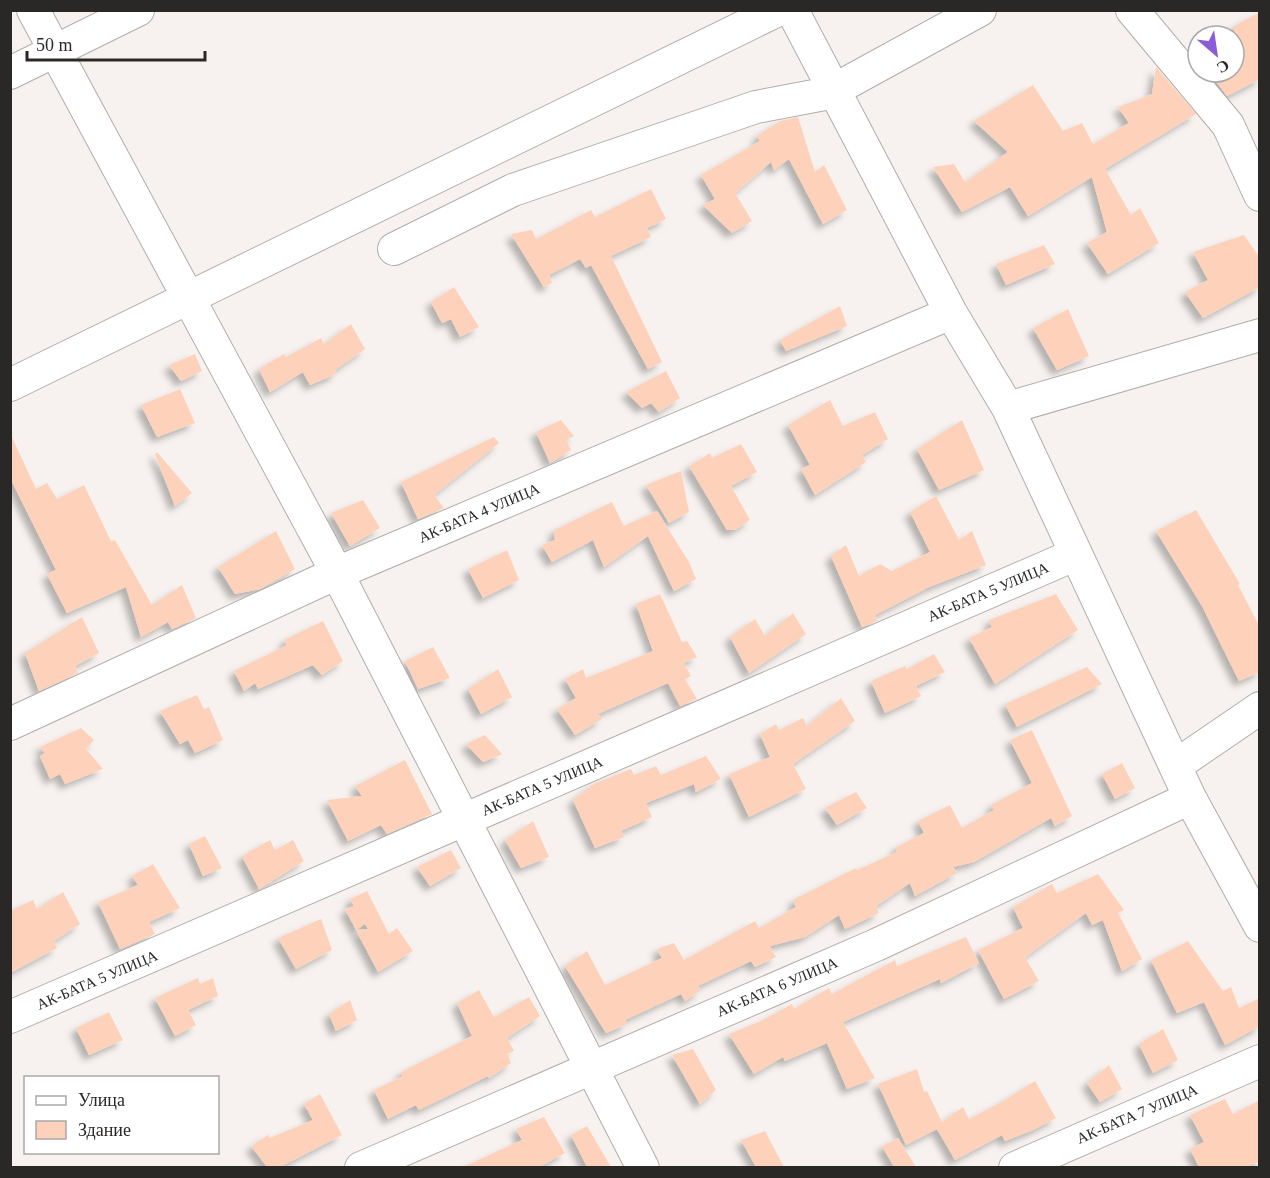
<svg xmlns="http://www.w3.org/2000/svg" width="1270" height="1178" font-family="Georgia,serif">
  <defs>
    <filter id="shadow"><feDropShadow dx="-5.5" dy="5.5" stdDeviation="3" flood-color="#0004"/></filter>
  </defs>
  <rect width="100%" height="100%" fill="#f7f2ef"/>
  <path fill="#fed2ba" filter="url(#shadow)" d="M1260,12V79L1227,96L1209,72H1234V26Z
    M1156,67L1196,114L1105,169L1131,215L1140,208L1159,243L1108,274L1087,243L1107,232L1092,177L1028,216L1010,187L962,212L933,167L954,164L965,182L1008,152L974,121L1033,85L1063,131L1082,123L1093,144L1129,123L1118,107L1152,94Z
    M798,117L815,172L824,165L847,210L823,224L789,159L774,170L771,162L735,193L752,221L732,233L703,205L715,199L701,175L760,141L757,136L780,121Z
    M651,189L666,219L647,228L651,237L611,256L662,362L648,369L591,265L586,268L580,259L549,275L552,283L544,287L511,234L532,230L536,239L591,210L595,217Z
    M1244,235L1260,258V287L1203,318L1185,292L1208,280L1193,252Z
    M1044,245L1055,264L1006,285L996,264Z
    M454,287L479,327L460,337L451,319L442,323L431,302Z
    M840,306L847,326L786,351L780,340Z
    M1068,309L1089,356L1057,370L1033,328Z
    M351,324L365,349L335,370L336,374L310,385L303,372L270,392L259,369L284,354L286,357L321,338L324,344Z
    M195,354L202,371L181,381L169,365Z
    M666,371L680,398L659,412L651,403L642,408L626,392Z
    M180,389L195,423L157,437L141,405Z
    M830,400L843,426L875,412L888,439L862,455L866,462L815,495L801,469L810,465L788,425Z
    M561,420L574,436L566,440L571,450L550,463L536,432Z
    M962,420L984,470L939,490L917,449Z
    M10,433L36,489L47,483L57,499L84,485L111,541L115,540L152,605L182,585L196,618L172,629L168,622L141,637L126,587L67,613L47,574L56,570L10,478Z
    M494,437L499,443L434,495L444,508L418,519L401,482Z
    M741,444L757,472L731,486L750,520L735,530H727L689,466L710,453L712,458Z
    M157,452L192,493L175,506L155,454Z
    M681,471L689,512L669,523L646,485Z
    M936,496L959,540L972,531L986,565L929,587L875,615L877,621L862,627L831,556L846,545L859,576L880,564L892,571L930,552L910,512Z
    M363,500L380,528L350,546L331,513Z
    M612,502L624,526L657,511L689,562L696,579L674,591L648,536L604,567L593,540L552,562L542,545L555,540L554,530Z
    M1196,510L1240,584L1238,585L1260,627V672L1239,681L1202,606L1156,531Z
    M276,531L295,569L260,589L235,594L218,567Z
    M507,550L519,580L483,598L468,569Z
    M660,594L682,642L687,641L697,657L684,663L691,676L685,679L697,699L680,706L668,683L598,714L602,719L575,735L557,709L576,698L565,679L583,669L586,678L653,651L636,604Z
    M1056,594L1078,630L995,684L969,638L992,627L989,620Z
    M793,613L806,634L749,673L730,637L755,619L765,636Z
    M82,617L99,653L75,666L78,673L39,691L25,653Z
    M323,621L343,661L322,675L313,665L258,689L255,683L244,691L234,671L287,645L284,640Z
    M433,647L450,678L418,689L405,661Z
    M934,654L945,672L916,686L921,696L885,713L871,681L905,666L907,669Z
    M1087,667L1102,684L1017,727L1005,704Z
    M498,669L512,697L481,714L468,689Z
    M197,695L204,709L209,707L223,740L195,753L188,740L180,744L160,711Z
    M841,698L855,721L793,764L806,789L749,817L729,774L770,757L760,734L776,724L779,730L803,718L807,726Z
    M81,728L94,740L86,749L103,769L65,784L60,774L50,779L40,756L45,753L40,747Z
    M1032,730L1072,816L1055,826L1051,818L974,862L953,867L957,873L915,896L910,883L876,906L879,913L845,929L839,915L805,937L770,946L776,957L755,967L751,961L698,986L700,991L685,1001L681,994L625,1020L627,1024L606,1033L565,966L587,951L605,985L662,958L657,949L674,943L684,960L755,921L759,928L796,907L793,900L856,868L857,870L897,852L896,847L924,833L918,821L950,805L962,828L994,810L991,805L1032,783L1010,740Z
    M485,735L502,754L483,762L466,744Z
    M706,756L721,779L696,792L694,784L646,803L652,817L621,831L624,837L595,848L573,800L595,783L631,769L634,775L656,766L661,775Z
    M405,760L432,814L387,834L381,825L348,841L327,800L362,796L355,786Z
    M1122,763L1135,788L1115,799L1102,774Z
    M856,792L867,808L837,825L825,808Z
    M533,821L549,857L521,868L505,840Z
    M205,836L222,868L203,876L189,844Z
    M270,840L275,850L293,840L304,861L259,889L242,856Z
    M451,850L461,868L430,886L417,867Z
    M153,864L180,908L149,922L155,934L120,949L98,902L138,885L132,876Z
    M1098,874L1124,910L1118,913L1142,959L1122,971L1103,920L1092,925L1086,913L1025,957L1039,981L1004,999L978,950L1023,928L1013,907L1052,884L1057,893Z
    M367,891L389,934L397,928L413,951L378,972L356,930L368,929L365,924L356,930L345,909L354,906L350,899Z
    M63,892L80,924L54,941L57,948L10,973V911L33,900L37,909Z
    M321,919L332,950L296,969L278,938Z
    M966,937L979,963L941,983L940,979L843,1022L875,1078L847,1089L827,1043L785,1061L783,1057L754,1074L729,1034L761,1021L792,1004L794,1009L829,988L832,994L895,960L897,966Z
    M1188,941L1223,991L1231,987L1239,1008L1260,998V1026L1225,1045L1204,1002L1177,1013L1151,960Z
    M198,978L200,984L213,978L218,996L188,1010L196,1025L175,1036L155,998Z
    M479,990L494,1017L529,997L540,1016L507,1038L514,1051L507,1054L511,1063L489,1078L488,1076L419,1110L416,1105L388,1119L374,1090L403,1076L401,1072L472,1036L457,1003Z
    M350,1000L357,1020L336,1031L329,1014Z
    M109,1012L123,1040L89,1055L76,1028Z
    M1163,1029L1178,1060L1153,1073L1139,1044Z
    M693,1049L716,1090L700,1104L672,1055Z
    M1109,1065L1122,1089L1100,1102L1087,1083Z
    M917,1069L924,1092L927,1091L942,1122L963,1107L969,1119L1003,1101L1035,1081L1056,1118L1033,1130L1005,1141L1002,1135L955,1160L937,1129L906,1145L878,1084Z
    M320,1094L342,1135L280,1167H267L251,1146L268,1135L270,1138L313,1120L304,1104Z
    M1225,1099L1233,1114L1260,1100V1161L1246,1167H1199L1190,1149L1204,1142L1190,1115Z
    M544,1117L565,1153L539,1167H463L522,1140L516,1129Z
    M587,1126L611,1167H587L571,1135Z
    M765,1131L784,1167H756L741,1140Z
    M898,1138L916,1167H894L882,1146Z"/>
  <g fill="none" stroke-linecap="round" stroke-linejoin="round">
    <defs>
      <path id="minor" d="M33,10L337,573L643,1168
        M792,10L951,313L1008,408L1190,798L1260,926
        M1132,10L1228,125L1260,195
        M10,73L138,10
        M834,90L980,10
        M394,249L513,190L756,107L835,92
        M10,385L778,10
        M1008,408L1260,335
        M10,724L337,573L951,313
        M1175,766L1260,708
        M10,1017L1074,555
        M361,1168L876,945L1190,798
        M1015,1168L1260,1061"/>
    </defs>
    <use href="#minor" stroke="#b1adaa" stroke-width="34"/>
    <use href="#minor" stroke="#fff" stroke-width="32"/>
  </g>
  <g text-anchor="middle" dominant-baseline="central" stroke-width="6" stroke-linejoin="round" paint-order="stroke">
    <g font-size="15" fill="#2a2827" stroke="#fff">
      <text transform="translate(479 513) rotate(-23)">АК-БАТА 4 УЛИЦА</text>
      <text transform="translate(988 592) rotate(-23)">АК-БАТА 5 УЛИЦА</text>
      <text transform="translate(542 786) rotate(-23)">АК-БАТА 5 УЛИЦА</text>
      <text transform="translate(97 980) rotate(-23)">АК-БАТА 5 УЛИЦА</text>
      <text transform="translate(777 987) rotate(-23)">АК-БАТА 6 УЛИЦА</text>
      <text transform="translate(1137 1114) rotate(-23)">АК-БАТА 7 УЛИЦА</text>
    </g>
  </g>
  <rect width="1270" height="1178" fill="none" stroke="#2a2827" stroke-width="24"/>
  <rect x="24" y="1076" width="195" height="78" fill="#ffffff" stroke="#aaa9a9" stroke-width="1.5"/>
  <rect x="36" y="1096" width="30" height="9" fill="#ffffff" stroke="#aaa9a9" stroke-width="1.5"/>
  <text x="78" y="1106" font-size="18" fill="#2a2827">Улица</text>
  <rect x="36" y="1121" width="30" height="18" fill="#fed2ba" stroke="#aaa9a9" stroke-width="1.5"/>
  <text x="78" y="1136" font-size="18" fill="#2a2827">Здание</text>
  <g transform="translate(1216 54) rotate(151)"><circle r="28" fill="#ffffff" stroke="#aaa9a9" stroke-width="1.5"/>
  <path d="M0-4.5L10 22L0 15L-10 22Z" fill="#8a5cd5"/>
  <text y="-9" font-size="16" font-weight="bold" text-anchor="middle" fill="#2a2827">С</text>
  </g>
  <path d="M27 51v9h178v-9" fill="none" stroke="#2a2827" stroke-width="3"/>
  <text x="36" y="51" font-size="18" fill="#2a2827" stroke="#ffffff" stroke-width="4.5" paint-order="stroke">50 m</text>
</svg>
